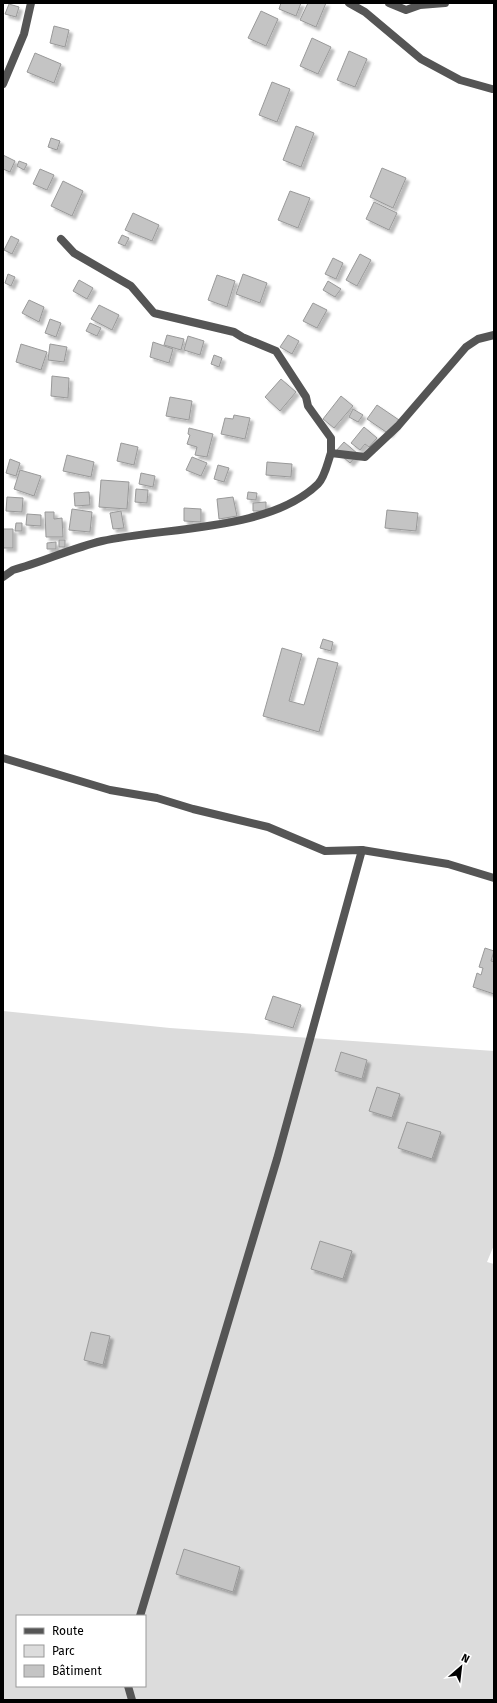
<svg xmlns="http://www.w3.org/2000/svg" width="497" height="1703" font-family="'Fira Sans',sans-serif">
  <defs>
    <filter id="shadow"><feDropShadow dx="3.5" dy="3.5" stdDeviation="1" flood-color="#0004"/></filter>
  </defs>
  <rect width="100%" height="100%" fill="#fff"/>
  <path fill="#dcdcdc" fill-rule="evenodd" d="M3,1011L170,1028L494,1051V1245L487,1262L494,1264V1700H3ZM17,1616H145V1686H17Z"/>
  <path fill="#c4c4c4" stroke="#999" filter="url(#shadow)" d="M281,3H301L296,16L279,9Z
    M308,3H326L316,27L300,20Z
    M9,4L19,7L16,17L5,14Z
    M261,11L278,19L266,46L248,38Z
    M54,26L69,30L65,47L50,43Z
    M312,38L331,47L318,74L300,66Z
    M349,51L367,59L355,87L337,80Z
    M35,53L61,64L54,83L27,72Z
    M272,82L290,89L277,122L259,115Z
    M296,126L314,133L301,167L283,160Z
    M51,138L60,141L57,150L48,147Z
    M3,155L15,161L10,172L3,169Z
    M19,161L27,164L24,170L17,166Z
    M382,168L406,178L393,208L370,197Z
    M40,169L54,175L47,190L33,184Z
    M63,181L83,191L72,216L51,206Z
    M290,191L310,198L298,228L278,220Z
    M374,202L397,213L389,230L366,219Z
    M133,213L159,225L152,241L125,230Z
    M122,235L129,238L125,246L118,243Z
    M11,236L19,240L12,254L4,250Z
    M360,254L371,260L357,286L346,280Z
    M333,258L343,263L336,279L325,274Z
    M8,274L15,277L11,286L5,283Z
    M243,274L267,283L260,303L236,294Z
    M217,275L235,281L227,307L208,300Z
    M79,280L93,288L87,299L73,291Z
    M328,281L341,289L335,297L323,290Z
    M29,300L44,307L39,322L22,313Z
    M313,303L327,310L317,328L303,321Z
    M99,305L119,315L112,330L91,319Z
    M50,319L61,323L56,337L45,333Z
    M90,323L101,328L97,336L86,331Z
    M167,335L184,339L181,350L164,345Z
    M288,335L299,341L292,354L280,347Z
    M188,336L204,341L200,355L184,350Z
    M153,342L173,349L169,363L150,357Z
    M21,344L47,352L41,370L16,362Z
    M50,344L67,347L64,362L48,360Z
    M214,355L222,358L219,367L211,364Z
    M52,376L69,378L68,398L51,396Z
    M281,379L296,392L280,411L265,397Z
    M341,396L353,406L334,428L323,419Z
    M170,397L192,401L189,420L166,416Z
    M377,405L399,420L389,434L367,419Z
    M353,409L363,415L358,422L349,417Z
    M234,415L250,418L245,439L221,434L225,418L233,419Z
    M364,427L377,438L369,447L365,444L360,450L351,443Z
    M189,428L213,434L207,457L195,455L197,447L187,444L190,435L188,434Z
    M344,442L358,454L350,463L336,451Z
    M121,443L138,447L134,465L117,461Z
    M67,455L94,462L91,477L63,471Z
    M192,457L207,463L201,476L186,470Z
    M10,459L20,463L16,476L6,473Z
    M267,462L292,464L291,477L266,475Z
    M218,465L229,468L224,482L214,479Z
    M20,470L41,476L34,496L14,489Z
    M141,473L155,476L153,487L139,484Z
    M101,480L129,482L127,509L99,507Z
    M136,489L148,490L147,503L135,502Z
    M89,492L90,505L75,506L74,493Z
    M248,492L257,493L256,500L247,499Z
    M7,497L23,498L22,512L6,511Z
    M233,497L237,516L219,519L217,499Z
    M266,502V511H253V503Z
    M184,508L201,509V522L184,521Z
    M72,509L92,512L90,532L69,530Z
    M387,510L418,513L416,531L385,528Z
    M121,511L124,528L113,529L110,513Z
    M45,512H54V519L62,518L63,537H46Z
    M27,514L41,515V526L26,525Z
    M16,523H22V531H15Z
    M3,529H13V548H3Z
    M59,540H65V547H59Z
    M56,542V549H47V543Z
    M323,639L333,642L331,651L320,648Z
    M282,648L302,654L289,701L304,705L318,658L338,663L319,732L263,716Z
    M485,948L494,951L491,961L494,962V994L473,987L477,973L481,975L483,968L479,967Z
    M273,996L301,1005L293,1028L265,1019Z
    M341,1052L367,1060L362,1079L335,1071Z
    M377,1087L400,1094L392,1118L369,1111Z
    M407,1122L441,1132L432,1159L398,1148Z
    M320,1241L352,1251L343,1279L311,1269Z
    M91,1332L110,1336L103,1365L84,1360Z
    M184,1549L240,1567L233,1592L176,1574Z"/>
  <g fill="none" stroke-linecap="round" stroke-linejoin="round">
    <path stroke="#555" stroke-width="8" d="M349,3L365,12L421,59L460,80L492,89
      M389,3L406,10L420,5L445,3
      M3,84L24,34L31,3
      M61,239L74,253L131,286L154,313L234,332L242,337L276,351L306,397L308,406L313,413L331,438V453
      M3,577L13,570C43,562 72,548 102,541C166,527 270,531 318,484C325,477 328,461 331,453L365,457L398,426L466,347L478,339L494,335
      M3,758L110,790L157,798L193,809L268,827L325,851L362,850L277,1159L140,1616
      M128,1686L132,1700"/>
    <path stroke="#555" stroke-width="8" d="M362,850L448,864L494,878"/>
  </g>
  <rect width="497" height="1703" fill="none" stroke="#000000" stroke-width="8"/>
  <rect x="16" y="1615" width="130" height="72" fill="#ffffff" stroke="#999999"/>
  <rect x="24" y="1628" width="20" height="6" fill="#555555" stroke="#999999"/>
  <text x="52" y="1635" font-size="12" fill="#000000">Route</text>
  <rect x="24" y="1645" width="20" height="12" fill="#dcdcdc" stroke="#999999"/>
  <text x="52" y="1655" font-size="12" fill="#000000">Parc</text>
  <rect x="24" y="1665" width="20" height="12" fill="#c4c4c4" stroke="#999999"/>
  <text x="52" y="1675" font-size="12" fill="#000000">Bâtiment</text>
  <g transform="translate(461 1667) rotate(28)" stroke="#ffffff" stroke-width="3" paint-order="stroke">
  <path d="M0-3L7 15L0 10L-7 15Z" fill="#000000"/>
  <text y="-6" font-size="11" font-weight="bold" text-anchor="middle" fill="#000000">N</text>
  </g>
</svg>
